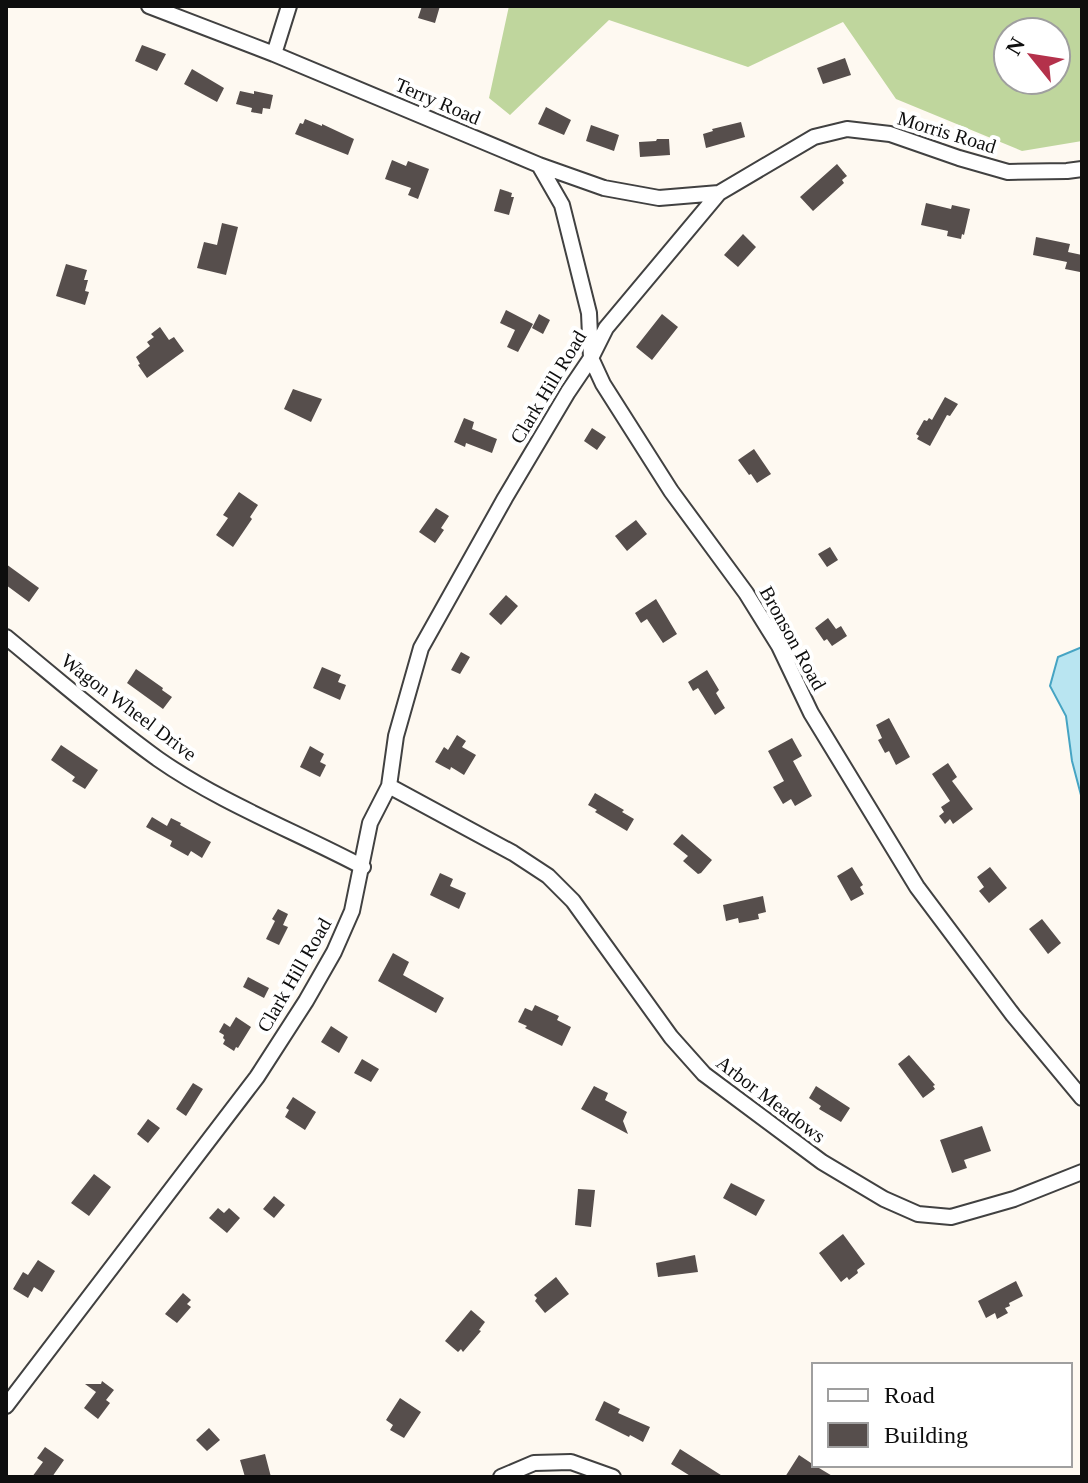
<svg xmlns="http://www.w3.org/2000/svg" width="1088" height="1483" font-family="Georgia,serif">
  <rect width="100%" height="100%" fill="#fef9f1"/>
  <path fill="#bfd69d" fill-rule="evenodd" d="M509,6H1082V141L1022,151L896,99L843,22L748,67L609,20L510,115L489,98ZM1008,32H1056V80H1008Z"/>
  <path fill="#b9e5f1" stroke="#46a4c3" stroke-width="2" d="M1082,647V799L1072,761L1066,716L1050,686L1058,657Z"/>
  <path fill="#564e4c" d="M422,6H440L435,23L418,18Z
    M142,45L166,54L157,71L135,61Z
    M845,58L851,75L823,84L817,68Z
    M192,69L224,88L217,102L184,84Z
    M240,91L254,94V91L273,95L270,109L263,108L262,114L251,112L252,108L236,104Z
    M546,107L571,120L564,135L538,124Z
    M305,119L322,126V124L354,139L348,155L295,134L300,123L303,124Z
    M741,122L745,137L706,148L703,134L713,131L712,129Z
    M591,125L619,135L614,151L586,141Z
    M657,139H669L670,155L640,157L639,142L656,141Z
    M392,160L406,166L408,161L429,169L418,199L408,195L411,188L385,179Z
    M837,164L847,176L842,180L844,183L813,211L800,197Z
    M500,189L512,193L511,197H514L509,215L494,211Z
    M926,203L951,209L952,205L970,209L964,235L962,234L961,239L947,236L948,231L921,225Z
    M222,223L238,227L226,275L197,268L204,242L217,245Z
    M743,234L756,247L738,267L724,255Z
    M1036,237L1070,244L1068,252L1082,255L1080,272L1065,269L1067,262L1033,255Z
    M66,264L87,270L84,280H88L85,291L89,292L85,305L56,296Z
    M506,310L533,324L518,352L507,347L515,330L500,323Z
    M539,314L550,320L543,334L532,328Z
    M662,314L678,327L652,360L636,347Z
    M160,327L169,340L174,337L184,351L147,378L138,365L140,364L136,357L150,346L147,342L154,337L151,334Z
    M293,389L322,399L311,422L284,409Z
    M945,397L958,404L950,416L947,415L930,446L917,439L919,436L916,434L924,420L927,421L929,418L932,420Z
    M464,418L474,422L472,429L497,439L492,453L466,443L465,447L454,442Z
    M592,428L606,437L597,450L584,441Z
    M754,449L771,474L757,483L751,474L749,475L738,460Z
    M239,492L258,505L250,517L252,519L233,547L216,535L228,518L223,515Z
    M436,508L449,516L441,528L444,530L435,543L419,532Z
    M636,520L647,534L627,551L615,536Z
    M830,547L838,560L827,567L818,554Z
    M6,564L39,588L29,602L6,585Z
    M506,595L518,606L501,625L489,614Z
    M656,599L677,634L663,643L647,619L641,623L635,613Z
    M828,618L836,629L841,626L847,636L832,646L827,639L824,641L815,628Z
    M461,652L470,657L460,674L451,670Z
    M322,667L341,675L338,682L346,685L340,700L313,688Z
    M136,669L163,688L162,690L172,697L163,709L127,683Z
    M707,670L719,690L716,693L725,708L715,715L698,688L693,691L688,682Z
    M889,718L910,757L896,765L889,751L885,753L878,740L882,738L876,725Z
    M457,735L466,741L462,747L476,755L464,775L451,767L450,770L435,762L444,747L448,750Z
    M792,738L802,756L793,761L812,796L795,806L791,799L783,804L773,787L784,781L768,751Z
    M61,745L98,770L85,789L72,781L75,777L51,760Z
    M310,746L324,754L320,762L326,765L320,777L300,767Z
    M948,763L957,777L952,781L973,809L953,824L950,819L945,824L939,816L944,812L941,807L950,801L932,774Z
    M595,793L624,810L622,812L634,819L627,831L595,812L597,810L588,805Z
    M152,817L167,826L171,818L181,823L180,825L211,842L202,858L191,851L188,856L170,846L172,841L146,827Z
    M682,834L712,860L701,873L698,874L683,861L688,856L673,844Z
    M852,867L863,885L860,887L864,894L851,901L837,876Z
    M990,867L1007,888L989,903L979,891L984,887L977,877Z
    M440,873L453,879L450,886L466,893L459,909L430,895Z
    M763,896L766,912L758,914L759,919L739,923L738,918L726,921L723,905Z
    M278,909L288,914L283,925L288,927L279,945L266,939L275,921L272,919Z
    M1042,919L1061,943L1048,954L1029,929Z
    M393,953L409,962L403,975L444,998L436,1013L378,981Z
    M248,977L269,988L264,998L243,987Z
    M535,1005L559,1016L557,1020L571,1027L562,1046L525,1028L527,1026L518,1022L525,1008L532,1011Z
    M236,1017L251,1027L238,1048L236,1047L234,1051L223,1044L225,1040L223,1038L224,1035L219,1032L224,1023L230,1027Z
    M331,1026L348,1037L339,1053L321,1042Z
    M909,1055L935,1085L933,1086L935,1089L923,1098L898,1064Z
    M362,1059L379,1069L371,1082L354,1073Z
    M193,1083L203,1089L186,1116L176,1109Z
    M594,1086L608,1093L605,1100L627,1112L623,1121L628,1134L581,1109Z
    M816,1086L850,1108L841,1122L819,1109L821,1106L809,1098Z
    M293,1097L316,1112L305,1130L285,1117L289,1110L286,1108Z
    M148,1119L160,1128L148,1143L137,1134Z
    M982,1126L991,1151L964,1160L967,1168L952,1173L940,1140Z
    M94,1174L111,1187L89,1216L71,1203Z
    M731,1183L765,1200L756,1216L723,1198Z
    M578,1189L595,1190L591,1227L575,1225Z
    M274,1196L285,1205L274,1218L263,1209Z
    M218,1208L224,1213L229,1208L240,1218L227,1233L209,1218Z
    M843,1234L865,1264L857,1270L858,1273L849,1280L847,1277L841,1282L819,1253Z
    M695,1255L698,1272L658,1277L656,1263Z
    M38,1260L55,1271L42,1292L34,1287L28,1298L13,1289L23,1272L28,1275Z
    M556,1277L569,1294L545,1313L535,1301L537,1298L534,1295Z
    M1016,1281L1023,1296L1009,1303L1010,1306L1005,1308L1008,1313L997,1319L995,1313L986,1318L978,1301Z
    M183,1293L191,1300L187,1304L191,1307L177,1323L165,1314Z
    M471,1310L485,1322L479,1330L481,1331L463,1352L461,1349L458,1352L445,1341Z
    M102,1381L114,1390L106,1400L110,1403L98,1419L84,1408L96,1392L85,1384H101Z
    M400,1398L421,1412L404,1438L390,1430L393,1425L386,1420Z
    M604,1401L620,1409L618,1413L650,1427L643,1442L630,1435L629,1437L595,1420Z
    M209,1428L220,1440L207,1451L196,1440Z
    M45,1447L64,1460L52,1477H32L43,1462L37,1458Z
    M680,1449L724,1477H692L671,1464Z
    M265,1454L271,1477H245L240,1460Z
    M799,1455L814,1465L834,1477H785Z"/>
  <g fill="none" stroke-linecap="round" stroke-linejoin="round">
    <defs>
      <path id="minor" d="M149,6L274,54L539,165L604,188L659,198L719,193
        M274,54L289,6
        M539,165L562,205L589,313L591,358L603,384L671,491L746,593L779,646L811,713L917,887L1013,1015L1082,1098
        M6,637C56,678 105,721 158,759C221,803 295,831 363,867
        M389,786L513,853L548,876L573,901L671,1037L704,1074L822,1162L884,1199L918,1214L951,1217L1014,1199L1082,1172
        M6,1406L257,1077L306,1001L334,952L352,911L370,823L389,786L396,736L421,648L505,498L568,392L591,358L606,328L719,193L814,137L847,129L890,134L959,158L1008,172L1067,171L1082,169
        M501,1477L534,1463L571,1462L613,1477"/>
    </defs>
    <use href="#minor" stroke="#414141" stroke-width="18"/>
    <use href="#minor" stroke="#fff" stroke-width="14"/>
  </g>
  <g text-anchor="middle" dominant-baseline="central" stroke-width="8" stroke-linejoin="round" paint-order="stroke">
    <g font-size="20" fill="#0e0e0e" stroke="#fff">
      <text transform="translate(438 101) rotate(23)">Terry Road</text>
      <text transform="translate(947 132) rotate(17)">Morris Road</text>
      <text transform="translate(548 387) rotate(-59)">Clark Hill Road</text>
      <text transform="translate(793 638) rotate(61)">Bronson Road</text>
      <text transform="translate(129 707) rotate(37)">Wagon Wheel Drive</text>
      <text transform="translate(294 975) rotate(-60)">Clark Hill Road</text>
      <text transform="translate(771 1099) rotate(37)">Arbor Meadows</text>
    </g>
  </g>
  <rect width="1088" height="1483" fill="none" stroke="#0e0e0e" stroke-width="16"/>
  <rect x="812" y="1363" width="260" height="104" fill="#ffffff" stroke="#9f9f9f" stroke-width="2"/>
  <rect x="828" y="1389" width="40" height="12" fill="#ffffff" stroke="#9f9f9f" stroke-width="2"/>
  <text x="884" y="1403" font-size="24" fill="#0e0e0e">Road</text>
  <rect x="828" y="1423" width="40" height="24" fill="#564e4c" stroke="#9f9f9f" stroke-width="2"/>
  <text x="884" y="1443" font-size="24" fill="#0e0e0e">Building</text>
  <g transform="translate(1032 56) rotate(300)"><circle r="38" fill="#ffffff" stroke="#9f9f9f" stroke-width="2"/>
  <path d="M0-6L14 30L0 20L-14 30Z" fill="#b4314b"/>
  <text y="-12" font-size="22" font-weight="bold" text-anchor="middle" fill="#0e0e0e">N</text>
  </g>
</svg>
